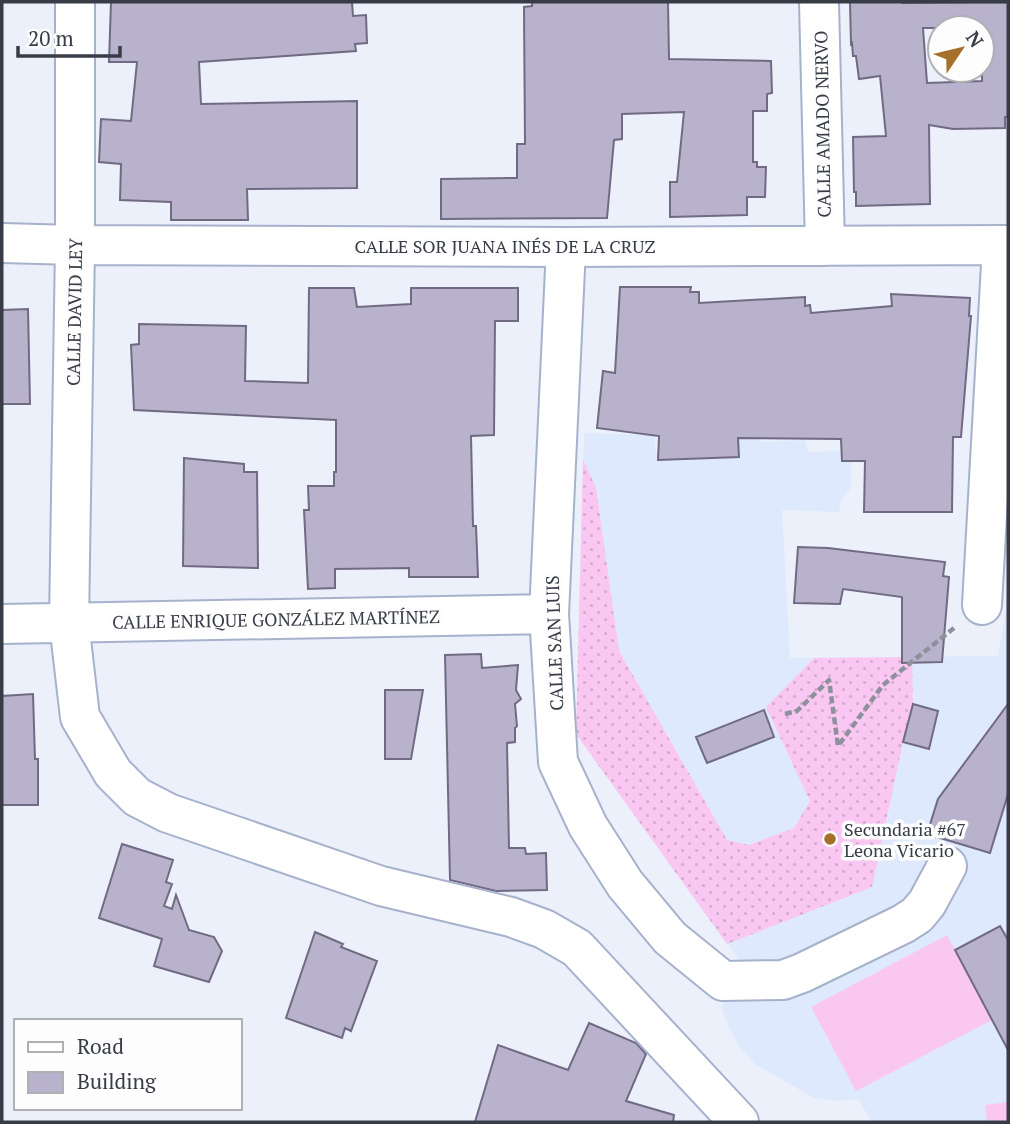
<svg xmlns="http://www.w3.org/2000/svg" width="1010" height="1124" font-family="'PT Serif',serif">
  <defs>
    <pattern id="grass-dots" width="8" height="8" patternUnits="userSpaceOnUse" patternTransform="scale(1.75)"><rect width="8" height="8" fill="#f9c7f2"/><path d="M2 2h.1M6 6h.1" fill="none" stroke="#d6acd1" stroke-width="1.8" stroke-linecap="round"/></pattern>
  </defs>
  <rect width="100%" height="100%" fill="#ebf0fb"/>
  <path fill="#dfe9fe" d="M732,432L758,436L760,442L805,440L808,452L851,450V487L843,498L840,505L839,512L782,510L790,658L998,656L1008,597V1122H872L858,1099L837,1101L814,1098L755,1064L739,1046L729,1028L721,1007L746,969L576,734L584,433L654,435L656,454L730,452Z"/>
  <path fill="url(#grass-dots)" d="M583,459L596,488L619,651L727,840L749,845L794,828L810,801L766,707L814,658L912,657L913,704L903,742L872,887L727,944L576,734Z"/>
  <path fill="#f9c7f2" d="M947,935L992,1020L856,1091L811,1007Z
    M1008,1102V1122H987L985,1105Z"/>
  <path fill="#b9b2cd" stroke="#716a83" stroke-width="2" fill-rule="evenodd" d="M111,2H352L353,16L366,15L367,43L355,44L356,51L199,62L201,104L357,101V188L247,189L248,220H171V202L120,200L121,164L99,162L101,119L131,121L137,62H109Z
    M532,2H668L669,59L771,61L772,93L767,94V111H753V162H757V167H766L765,197H747V215L670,217V182H677L684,112L622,114V139L614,140L607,218L441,219V179L517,178V144H525L524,7L532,6Z
    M850,2H902V3L1008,2V117H1005V128L953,129L929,125L930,204L856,206V192H854L853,137L886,136L880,76L859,79L856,56H853L852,43L851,44ZM923,28H982V81L927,83Z
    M620,287H691L690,292H699V303L805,297V306L810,305L811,313L892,306L891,294L970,298L969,316H971L961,437H953L952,512H864L865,461H842L841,439L738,438L739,457L658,460L659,436L597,428L603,371L615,373Z
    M309,288H354L357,307L411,304V288H518V321H495L494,435L471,436L473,526H476L478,577H409V568L335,569V588L308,589L304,510H309L308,486H334V472H336V420L134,410L131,345L139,344V324L246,326L245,381L308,383Z
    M28,309L30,404H2V310Z
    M184,458L244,464V472H257L258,568L183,566Z
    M798,547L828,548L945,562L943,576L949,577L942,662L902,663V597L843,589L840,604L794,603Z
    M481,654L482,668L518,665L516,690L521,699L515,704L517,726L515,728V742L507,743L509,848H525L526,854L546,853L547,890L496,891L450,880L445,655Z
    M385,690H423L411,759H385Z
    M33,694L35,759H38V805H2V696Z
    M913,704L938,711L929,749L903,742Z
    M1008,704V794L990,853L927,834L938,799Z
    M764,710L774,737L707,763L696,737Z
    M122,844L173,860L166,882L172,884L164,906L172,909L176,895L189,930L214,937L222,951L209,982L154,966L162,939L99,918Z
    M1000,926L1008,940V1050L955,950Z
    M315,932L343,944L341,947L377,961L351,1031L345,1028L342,1038L286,1018Z
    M589,1023L636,1043L646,1054L626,1101L674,1115L673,1122H475L498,1045L568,1070Z"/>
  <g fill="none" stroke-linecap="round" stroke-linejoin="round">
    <defs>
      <path id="minor" d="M75,2V245L69,623L80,717L113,773L137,797L168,813L381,886L511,917L544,929L577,948L739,1122
        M819,2L825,246
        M2,243L75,245L566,247L1008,245
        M566,247L549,614L558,762L588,826L625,884L670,938L723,981L783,980L802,973L903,924L917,915L927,903L947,866
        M982,605L1002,246
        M2,624L549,614"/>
    </defs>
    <use href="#minor" stroke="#a6b2cc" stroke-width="42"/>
    <path stroke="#8c919c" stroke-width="4.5" stroke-dasharray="7 3.5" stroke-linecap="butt" d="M785,714L797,711L829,680L838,746L883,685L954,628"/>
    <use href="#minor" stroke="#fff" stroke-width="38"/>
  </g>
  <circle fill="#a5712a" stroke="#fdfdfd" stroke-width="2.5" cx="830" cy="839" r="7"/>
  <g text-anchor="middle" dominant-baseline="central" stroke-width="7" stroke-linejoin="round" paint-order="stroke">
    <g font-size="18" fill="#373c47" stroke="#fdfdfd">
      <text transform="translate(822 124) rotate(-91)">CALLE AMADO NERVO</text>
      <text x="505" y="246">CALLE SOR JUANA INÉS DE LA CRUZ</text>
      <text transform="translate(74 312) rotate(-89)">CALLE DAVID LEY</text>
      <text transform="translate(276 619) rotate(-1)">CALLE ENRIQUE GONZÁLEZ MARTÍNEZ</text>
      <text transform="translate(554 643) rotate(-92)">CALLE SAN LUIS</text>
    </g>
    <g font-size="18" fill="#373c47" stroke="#fdfdfd" text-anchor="start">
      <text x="844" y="829">Secundaria #67<tspan x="844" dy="21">Leona Vicario</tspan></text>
    </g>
  </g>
  <rect width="1010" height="1124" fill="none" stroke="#373c47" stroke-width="7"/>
  <rect x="14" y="1019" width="228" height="91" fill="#fdfdfd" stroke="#aeb0b4" stroke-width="2"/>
  <rect x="28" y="1042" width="35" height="10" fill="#ffffff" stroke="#aeb0b4" stroke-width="2"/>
  <text x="77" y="1054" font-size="21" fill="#373c47">Road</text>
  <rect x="28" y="1072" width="35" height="21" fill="#b9b2cd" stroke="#aeb0b4" stroke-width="2"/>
  <text x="77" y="1089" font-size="21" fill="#373c47">Building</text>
  <g transform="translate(961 49) rotate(55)"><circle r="33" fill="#fdfdfd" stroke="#aeb0b4" stroke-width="2"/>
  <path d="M0-5L12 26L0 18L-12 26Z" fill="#a5712a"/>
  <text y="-10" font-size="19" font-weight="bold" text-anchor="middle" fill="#373c47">N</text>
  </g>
  <path d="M18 46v10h102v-10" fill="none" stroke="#373c47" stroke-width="3.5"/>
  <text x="28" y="46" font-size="21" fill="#373c47" stroke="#fdfdfd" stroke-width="5" paint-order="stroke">20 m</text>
</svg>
